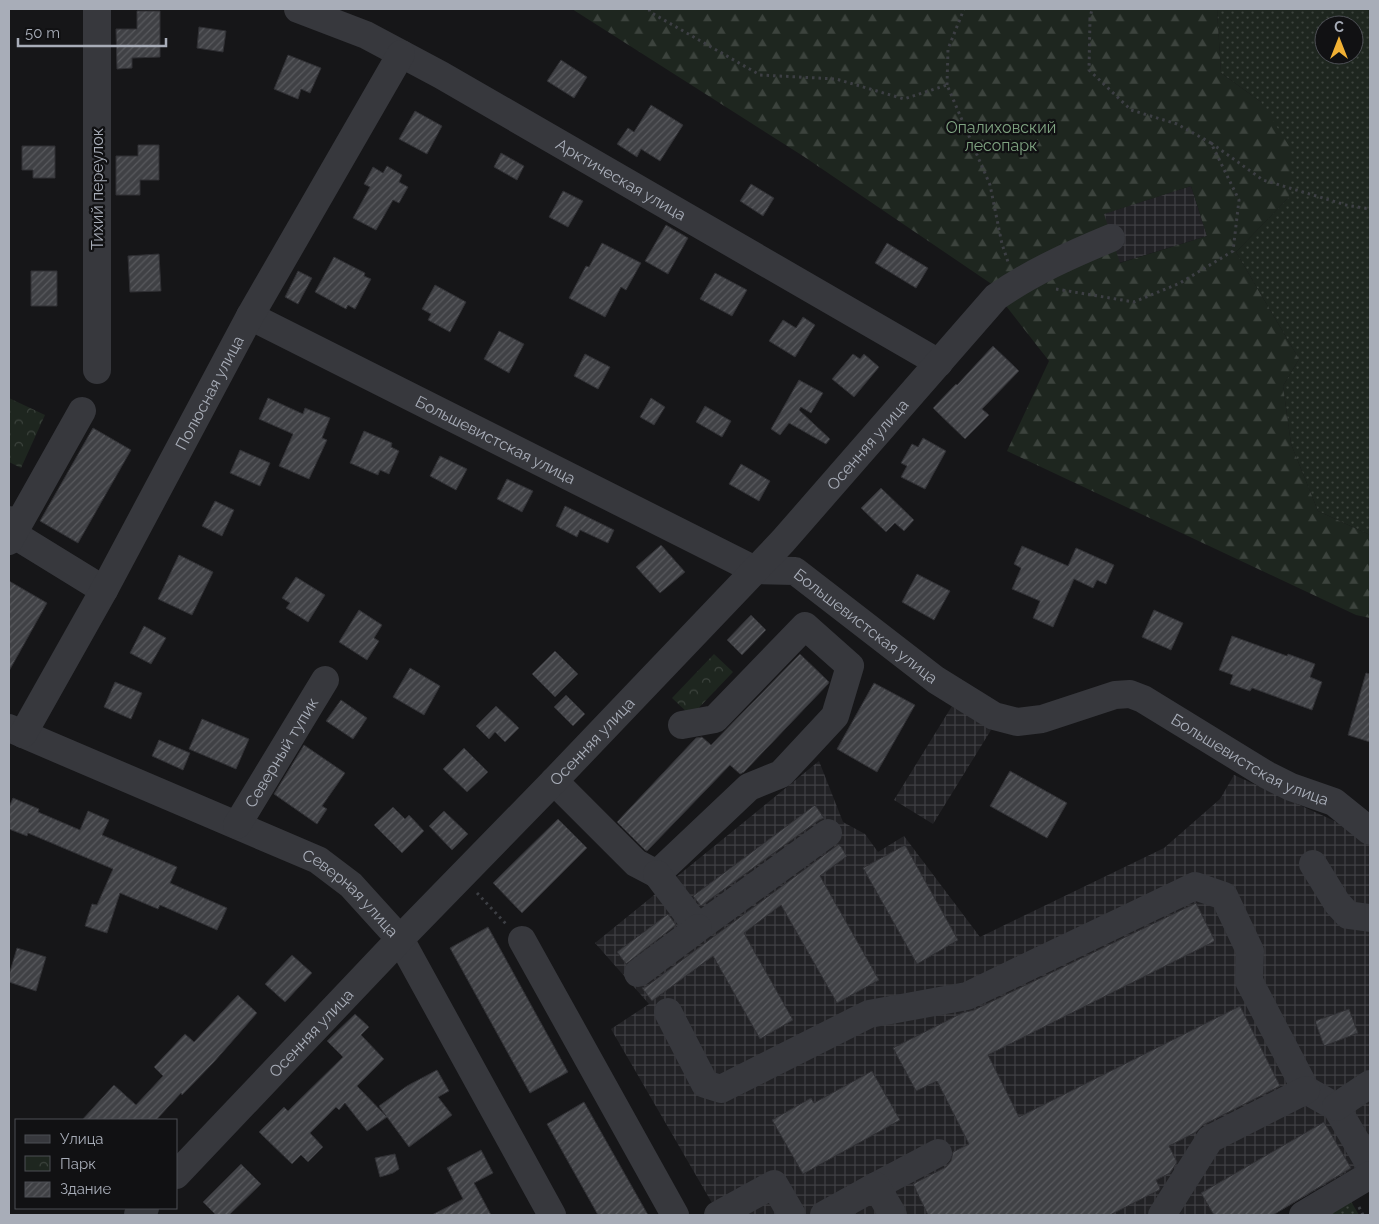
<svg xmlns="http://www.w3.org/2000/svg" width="1379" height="1224" font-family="Raleway,sans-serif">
  <defs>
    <pattern id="industrial-grid" width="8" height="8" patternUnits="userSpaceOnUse" patternTransform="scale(1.25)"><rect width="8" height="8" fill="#222225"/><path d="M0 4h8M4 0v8" fill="none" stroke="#3f3f43"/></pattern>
    <pattern id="grass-dots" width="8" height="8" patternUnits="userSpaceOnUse" patternTransform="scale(1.25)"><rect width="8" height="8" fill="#1e261f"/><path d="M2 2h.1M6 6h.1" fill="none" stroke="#3c433d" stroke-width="1.8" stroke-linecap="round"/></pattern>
    <pattern id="forest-firs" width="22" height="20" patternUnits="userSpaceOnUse" patternTransform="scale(1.25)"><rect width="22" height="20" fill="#1e261f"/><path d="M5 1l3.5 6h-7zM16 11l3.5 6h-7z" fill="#3c433d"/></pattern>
    <pattern id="park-crowns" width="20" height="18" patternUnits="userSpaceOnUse" patternTransform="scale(1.25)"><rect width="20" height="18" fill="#1e261f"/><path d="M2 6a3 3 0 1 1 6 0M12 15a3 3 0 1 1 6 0" fill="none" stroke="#3c433d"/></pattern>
    <pattern id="building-hatch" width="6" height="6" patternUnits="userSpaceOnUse" patternTransform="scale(1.25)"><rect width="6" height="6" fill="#404145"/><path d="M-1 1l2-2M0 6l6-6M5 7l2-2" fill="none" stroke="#595a5e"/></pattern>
  </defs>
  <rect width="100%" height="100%" fill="#161618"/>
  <path fill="url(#industrial-grid)" d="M1191,186L1207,236L1119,263L1103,214Z
    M952,706L991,730L933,824L894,800Z
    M819,761L843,822L865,834L878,852L904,836L980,937L1164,848L1220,799L1234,775L1361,833L1370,841V1159L1273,1215H719L611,1029L649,1004L595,943Z"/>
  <path fill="url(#grass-dots)" fill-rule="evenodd" d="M1217,9H1370V535L1318,511L1291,444L1283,386L1299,359L1236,252L1289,197L1261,102L1221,73ZM1324,25H1354V55H1324Z
    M1349,1198L1359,1215H1320Z"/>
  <path fill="url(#forest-firs)" fill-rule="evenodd" d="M572,9H1217L1221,73L1261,102L1291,149L1289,197L1236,252L1299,359L1283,386L1291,444L1318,511L1370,535V618L1356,615L1007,451L1049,361L1003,302L993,285L803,156ZM1191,186L1207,236L1120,263L1104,214Z"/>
  <path fill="url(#park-crowns)" d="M9,398L45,415L21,468L9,462Z
    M714,654L733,672L691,716L672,698Z"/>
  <path fill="url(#building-hatch)" stroke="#303034" d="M137,11H160V57L132,58V68L117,69L116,29H137Z
    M199,27L226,31L223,52L197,48Z
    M288,55L321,68L310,93L301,89L298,99L274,89Z
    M561,60L587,77L574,98L547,81Z
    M651,105L683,125L660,161L641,149L637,157L617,144L628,128L634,132Z
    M415,111L442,126L427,154L399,139Z
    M138,145H159V180H140V195H116V156H138Z
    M22,146H55V178H33V170H22Z
    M501,153L524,166L517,180L494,167Z
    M387,166L402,175L399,182L408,187L399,203L393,200L376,230L353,218L370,187L364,184L373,167L383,173Z
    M751,184L774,198L763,216L740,201Z
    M563,191L583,201L568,227L549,217Z
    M666,225L688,238L668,274L645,261Z
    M602,243L641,263L626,290L621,287L605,317L569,298L586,266L589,267Z
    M887,243L928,268L916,288L875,263Z
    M159,254L161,291L130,292L128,256Z
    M334,257L365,273L364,276L371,279L355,309L348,305L346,309L315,292Z
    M31,271H57V306H31Z
    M298,271L312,278L298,304L285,297Z
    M715,273L747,290L732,316L700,299Z
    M435,285L466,302L450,332L428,320L431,314L422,309Z
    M803,317L815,325L795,357L769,341L783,320L796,328Z
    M499,331L524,344L509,373L484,359Z
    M993,346L1019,371L982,409L989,415L965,439L933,408L956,384L957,385Z
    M585,354L610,367L598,389L574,376Z
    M853,354L860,359L864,354L879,367L854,397L832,379Z
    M799,380L823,393L811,413L801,407L799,410L830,439L826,444L789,423L780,435L771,429Z
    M268,398L303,414L305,408L330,418L322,438L327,440L309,479L279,466L293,434L259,419Z
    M651,398L665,407L654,425L640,417Z
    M705,406L731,421L722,437L696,422Z
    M93,428L131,450L78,543L40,521Z
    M364,431L392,443L391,447L399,451L389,474L380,470L378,475L350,463Z
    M923,438L946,451L925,489L901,477L907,466L901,463L912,444L918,447Z
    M240,450L270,463L260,486L230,473Z
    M440,456L467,469L456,490L430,476Z
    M741,464L770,481L759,501L729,484Z
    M507,479L533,491L522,512L497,499Z
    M881,488L914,520L904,531L895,523L886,532L861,508Z
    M215,501L234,510L222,536L202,526Z
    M565,506L614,530L608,543L580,530L577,537L556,526Z
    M661,545L685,572L660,593L636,567Z
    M1022,546L1068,566L1076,548L1114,565L1106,584L1097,580L1093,588L1074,579L1053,627L1033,618L1040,601L1012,589L1021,568L1014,564Z
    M179,555L213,572L192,615L158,599Z
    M917,574L950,591L934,620L902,602Z
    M296,577L325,595L308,622L286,608L290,603L282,598Z
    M9,581L47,603L9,671Z
    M359,610L382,625L374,638L379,641L367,660L339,642Z
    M1154,610L1183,623L1171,650L1142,637Z
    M751,615L766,630L742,655L727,640Z
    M144,626L166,638L151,664L130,653Z
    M1232,636L1287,656L1288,654L1315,664L1310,677L1322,682L1312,710L1252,688L1250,691L1230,684L1233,675L1219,670Z
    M555,651L578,674L555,697L532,674Z
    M800,654L829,682L828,684L744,772L740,774L730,765L647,851L645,850L617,822L696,738L702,737L711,745Z
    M410,668L440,686L424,715L393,697Z
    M1366,673L1370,674V742L1348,735Z
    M115,682L142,693L131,719L104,707Z
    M874,683L915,705L877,772L837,749Z
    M566,695L585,714L573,726L554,707Z
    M341,700L367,718L353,739L326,721Z
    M496,706L519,728L505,742L495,732L489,739L476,726Z
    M202,719L249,739L236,769L189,749Z
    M159,740L190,753L183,770L152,756Z
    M304,745L345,773L322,806L327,809L317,824L274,794Z
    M464,748L488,772L467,792L443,769Z
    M1010,771L1067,803L1047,838L990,806Z
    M13,798L39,809L38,812L80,830L88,811L109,820L102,835L177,867L170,883L227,908L217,930L160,905L158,909L120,893L107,933L85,926L92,904L97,905L113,869L28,833L27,836L9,829V807Z
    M815,805L824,818L819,820L701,906L693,896Z
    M393,807L405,819L409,815L424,831L402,853L374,825Z
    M444,811L468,834L452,850L429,826Z
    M558,819L587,848L522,913L493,883Z
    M839,844L847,856L820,876L879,980L837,1003L781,905L744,933L793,1020L760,1039L713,956L652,1001L642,988L647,986Z
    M905,845L958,940L917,964L863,868Z
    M1196,903L1215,941L988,1055L1019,1117L1240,1006L1280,1086L1203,1125L1196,1132L1169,1146L1177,1162L1170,1173L1156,1180L1160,1188L1159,1190L1110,1215H928L913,1184L946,1167L951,1161L953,1152L969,1144L937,1081L916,1091L893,1048L962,1013L974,1010Z
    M668,914L676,925L626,964L617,952Z
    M488,927L568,1072L530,1093L450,948Z
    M17,948L46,957L36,991L9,982V975Z
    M292,955L312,973L285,1002L265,984Z
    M238,995L257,1013L214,1062L182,1095L181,1093L156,1120H82L114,1085L136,1105L163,1076L154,1067L185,1034L194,1042Z
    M1349,1009L1358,1033L1324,1046L1315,1021Z
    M355,1014L369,1027L361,1035L384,1059L357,1086L386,1116L379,1106L407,1086L437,1070L449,1091L438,1097L452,1115L409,1147L387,1117L367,1131L345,1103L339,1110L336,1107L310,1133L323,1147L308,1162L301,1155L292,1164L259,1132L284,1107L288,1111L343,1057L327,1041Z
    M872,1071L900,1120L803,1174L772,1120L811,1098L814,1103Z
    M584,1102L648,1215H598L547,1124Z
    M1324,1122L1351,1168L1273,1215H1214L1201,1193Z
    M481,1150L493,1173L474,1183L491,1215H432L463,1199L447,1168Z
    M395,1154L399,1169L393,1173L380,1177L375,1158Z
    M241,1164L261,1184L229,1215H216L203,1202Z"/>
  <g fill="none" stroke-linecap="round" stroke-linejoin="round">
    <path stroke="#3d3f44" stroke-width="3" stroke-dasharray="2.5 4" stroke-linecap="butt" d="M649,9L650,12L760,75L836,79L904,99L947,85L990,185L1002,244L1008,262
      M947,85L948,49L964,9
      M1211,143L1263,180L1346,205L1370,209
      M1056,289L1134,302L1180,283L1233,251L1239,200L1211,143L1177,124L1131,110L1089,70L1090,18L1092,9
      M477,893L507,925
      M1359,1207L1363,1215"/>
    <g stroke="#37383d" stroke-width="28">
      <path d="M97,9V370"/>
      <path id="s1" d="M298,9L366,35L441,75L939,363"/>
      <path id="s2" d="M250,316L755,570L795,571L936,680L994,716L1017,722L1042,719L1115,695L1130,694L1143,699L1267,775L1291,787L1334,802L1370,831"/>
      <path d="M9,520L13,534L104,590"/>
      <path d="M9,541L82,411"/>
      <path id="s3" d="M9,728L318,860L351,885L400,939L552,1215"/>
      <path id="s4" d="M23,734L104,590L250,316L401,54"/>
      <path d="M554,781L636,863L657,874L749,787L781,774L835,716L850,666L805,626L715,719L682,725"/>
      <path id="s5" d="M237,825L325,680"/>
      <path d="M1313,864L1337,903L1348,915L1370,918"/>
      <path d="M657,874L698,928L828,833"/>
      <path d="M522,940L675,1215"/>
      <path d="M638,973L698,928"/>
      <path d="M668,1012L705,1084L721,1089L869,1014L967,996L1195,886L1224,896L1250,951L1249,981L1306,1090L1336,1107L1370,1165"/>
      <path d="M1336,1107L1370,1084"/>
      <path id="s6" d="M176,1175L400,939L554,781L783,541L996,297C1032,272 1070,255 1111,238"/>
      <path d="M876,1186L938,1153"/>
      <path d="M138,1215L145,1208"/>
      <path d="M718,1215L774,1184L792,1215"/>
      <path d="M824,1215L876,1186L893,1215"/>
      <path d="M1162,1215L1210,1139L1306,1090"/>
      <path d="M1303,1215L1370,1175"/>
    </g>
  </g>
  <g text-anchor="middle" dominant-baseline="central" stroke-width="4.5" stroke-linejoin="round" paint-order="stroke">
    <g font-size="16" fill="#7fa381" stroke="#111113">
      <text x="1001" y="127">Опалиховский<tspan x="1001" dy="18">лесопарк</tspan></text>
    </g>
    <g font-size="16" fill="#a8adb8" stroke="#111113">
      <text stroke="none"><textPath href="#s1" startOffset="366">Арктическая улица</textPath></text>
      <text transform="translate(97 189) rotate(-90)">Тихий переулок</text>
      <text stroke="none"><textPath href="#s4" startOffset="389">Полюсная улица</textPath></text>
      <text stroke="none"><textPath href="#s2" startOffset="275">Большевистская улица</textPath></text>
      <text stroke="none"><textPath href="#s6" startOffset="1006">Осенняя улица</textPath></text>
      <text stroke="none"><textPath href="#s2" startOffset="695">Большевистская улица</textPath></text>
      <text stroke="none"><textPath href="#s6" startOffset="601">Осенняя улица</textPath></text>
      <text stroke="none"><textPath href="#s5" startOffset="85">Северный тупик</textPath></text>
      <text stroke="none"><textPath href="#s2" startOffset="1130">Большевистская улица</textPath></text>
      <text stroke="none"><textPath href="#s3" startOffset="382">Северная улица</textPath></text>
      <text stroke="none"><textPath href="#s6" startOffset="196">Осенняя улица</textPath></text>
    </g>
  </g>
  <rect width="1379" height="1224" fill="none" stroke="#a8adb8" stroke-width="20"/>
  <rect x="15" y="1119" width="162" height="90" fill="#111113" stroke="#4d4f55"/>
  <rect x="25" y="1135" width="25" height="8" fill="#37383d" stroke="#4d4f55"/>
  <text x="60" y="1144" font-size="15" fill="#a8adb8">Улица</text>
  <rect x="25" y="1156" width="25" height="15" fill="url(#park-crowns)" stroke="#4d4f55"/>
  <text x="60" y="1169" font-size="15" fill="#a8adb8">Парк</text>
  <rect x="25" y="1182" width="25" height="15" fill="url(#building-hatch)" stroke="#4d4f55"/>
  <text x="60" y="1194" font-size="15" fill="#a8adb8">Здание</text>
  <g transform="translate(1339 40)"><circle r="24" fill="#111113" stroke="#4d4f55"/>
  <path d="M0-4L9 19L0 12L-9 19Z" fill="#f2b134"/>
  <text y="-8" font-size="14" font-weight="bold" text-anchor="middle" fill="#a8adb8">С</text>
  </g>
  <path d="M18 38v8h148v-8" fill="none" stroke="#a8adb8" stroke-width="2.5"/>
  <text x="25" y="38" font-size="15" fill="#a8adb8" stroke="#111113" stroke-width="4" paint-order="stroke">50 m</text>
</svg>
